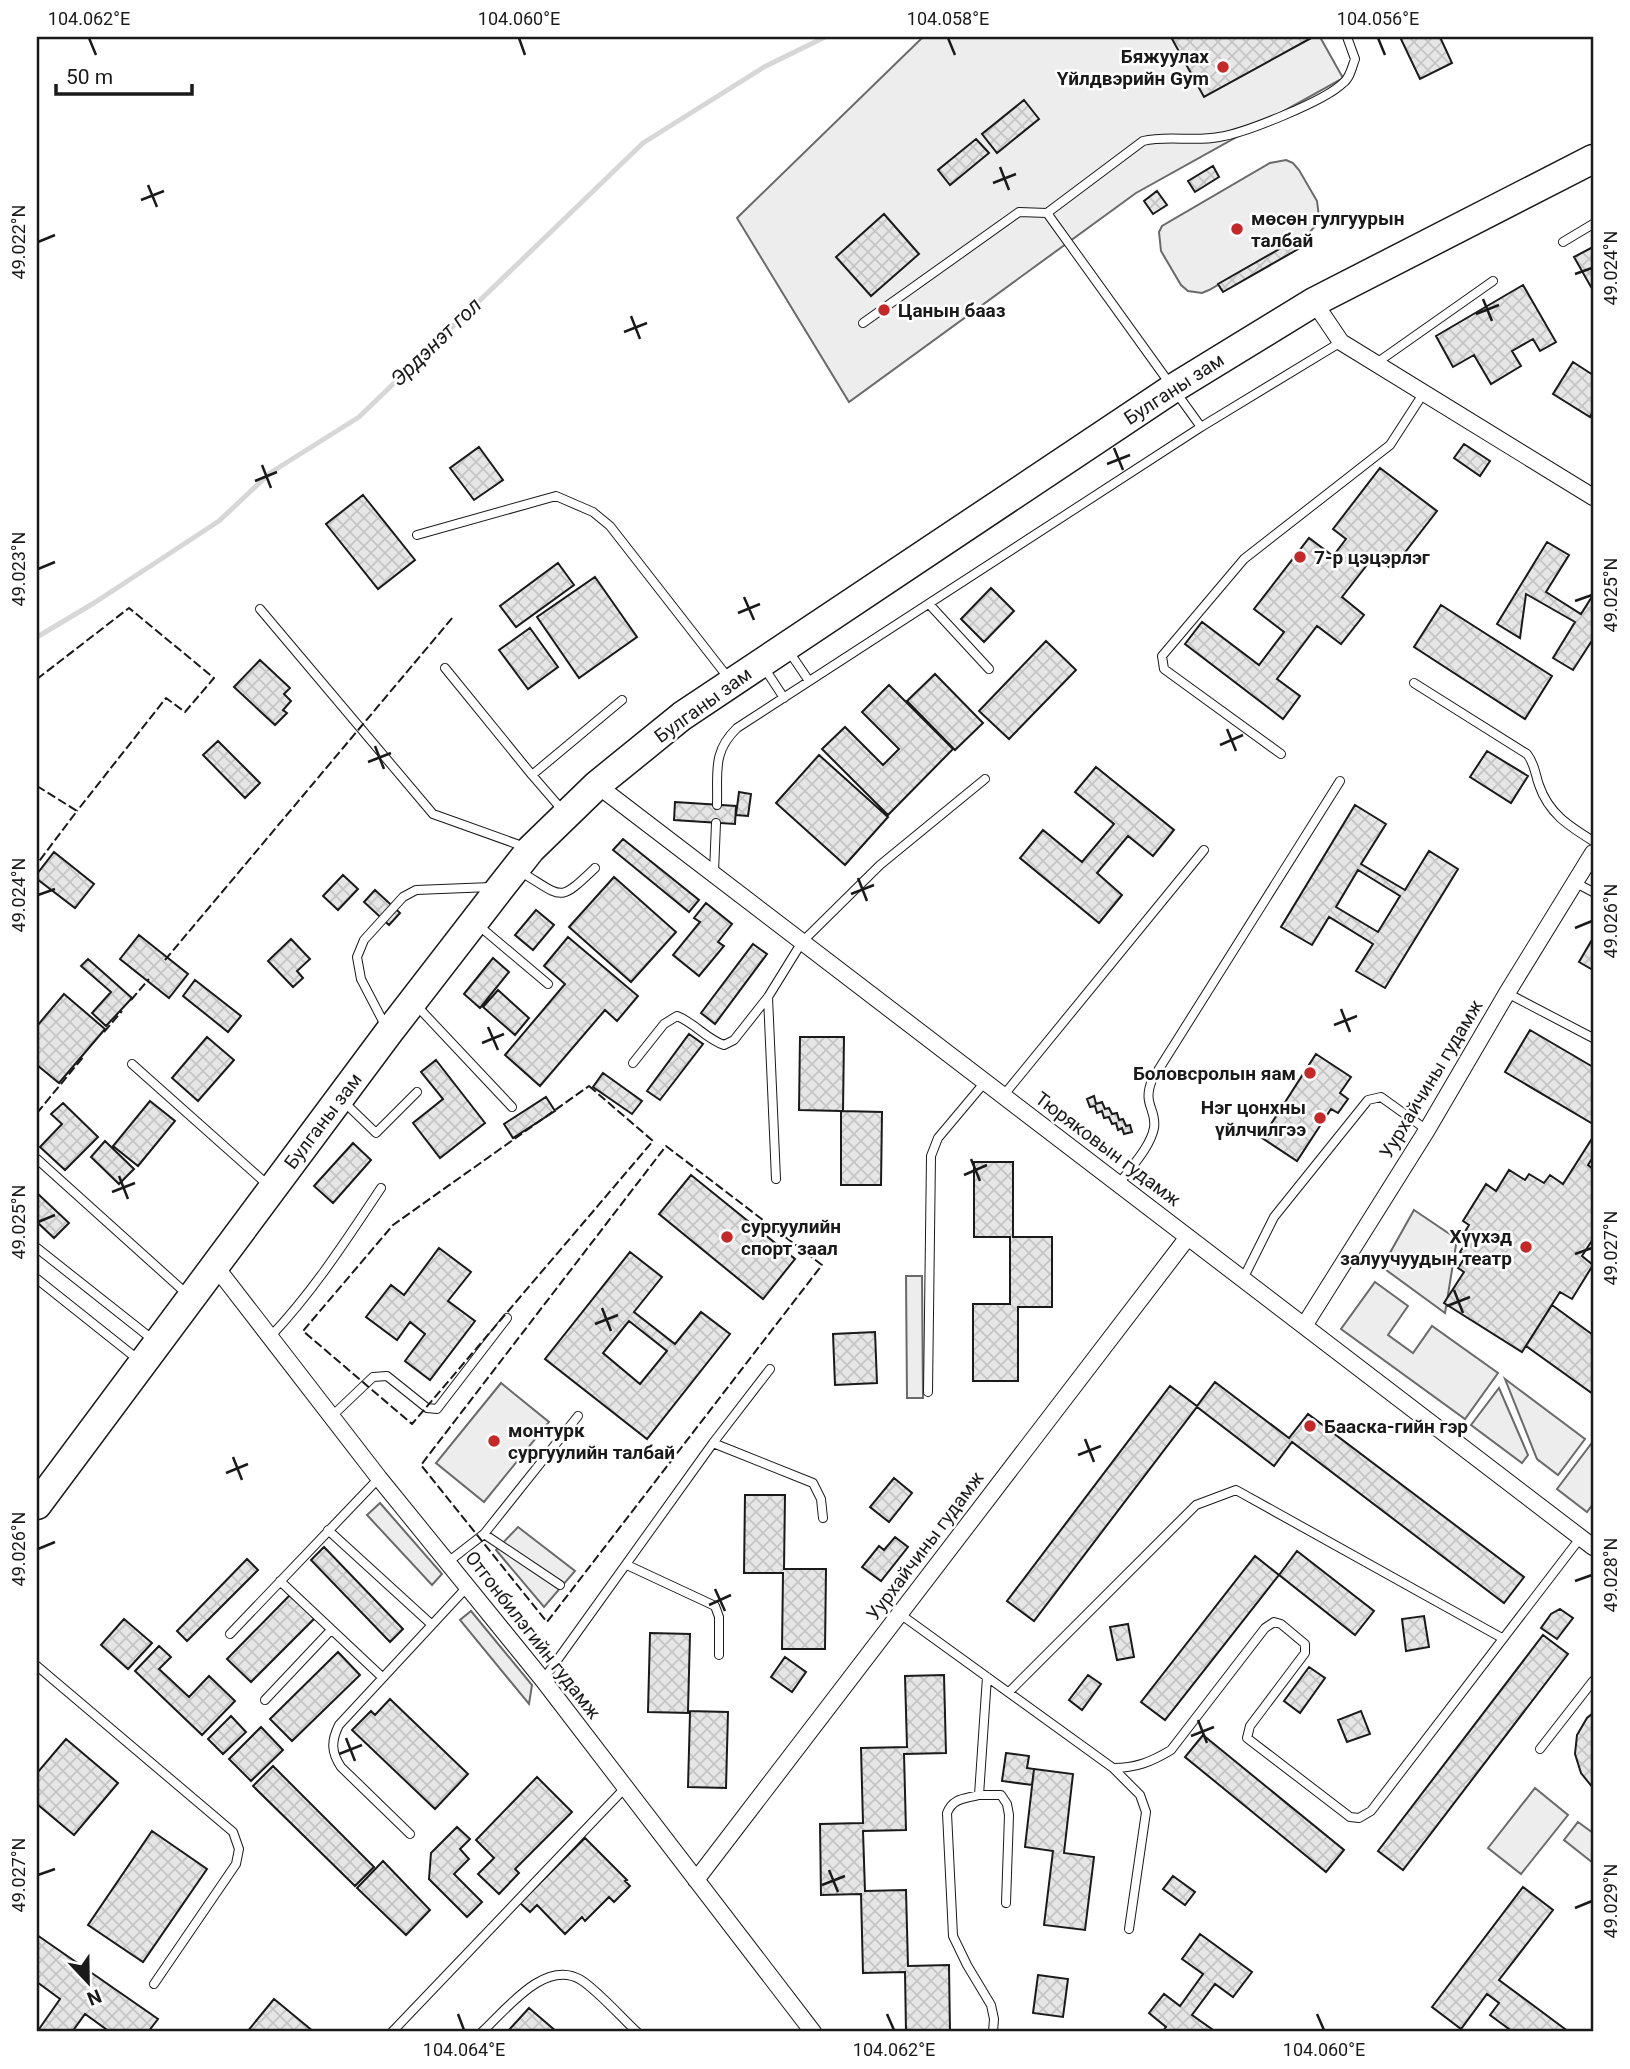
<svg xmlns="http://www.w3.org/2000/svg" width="1630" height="2069" font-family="Roboto,sans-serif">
  <defs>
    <pattern id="building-cross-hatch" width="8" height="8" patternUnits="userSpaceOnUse" patternTransform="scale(1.75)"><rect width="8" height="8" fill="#e6e6e6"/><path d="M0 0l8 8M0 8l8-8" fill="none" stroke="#c5c5c5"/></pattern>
  </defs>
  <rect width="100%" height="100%" fill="#fff"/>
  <path fill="#ededed" stroke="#6a6a6a" stroke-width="2" d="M923,37H1320L1343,78L1136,193L849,402L737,218Z
    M1286,160L1293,163L1299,170L1317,201L1319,217L1316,225L1310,232L1209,290L1202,293L1188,291L1181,285L1161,251L1159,232L1162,226L1270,163Z
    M1414,1210L1457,1239L1445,1313L1382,1267Z
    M906,1276H922L923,1398H907Z
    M1375,1282L1408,1306L1388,1335L1413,1353L1432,1326L1498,1373L1465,1419L1341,1329Z
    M1505,1379L1585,1439L1558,1475L1537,1459Z
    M501,1383L549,1422L484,1502L436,1463Z
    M1499,1388L1528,1455L1522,1463L1471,1425Z
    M1591,1444L1593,1446V1504L1587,1512L1557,1489Z
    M380,1503L442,1574L432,1585L367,1515Z
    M518,1527L575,1571L544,1607L496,1550Z
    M471,1611L532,1685L529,1704L460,1620Z
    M1535,1788L1568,1815L1521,1874L1488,1848Z
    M1578,1822L1593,1833V1863L1564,1840Z"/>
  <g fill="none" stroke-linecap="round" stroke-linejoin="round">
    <path stroke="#d7d7d7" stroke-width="5" d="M37,637L94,603L219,521L270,473L359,417L643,143L764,67L825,37"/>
  </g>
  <path fill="url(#building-cross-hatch)" stroke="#1a1a1a" stroke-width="2" fill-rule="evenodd" d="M1171,37H1313L1204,97Z
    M1400,37H1440L1452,63L1420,79Z
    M1024,100L1039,119L997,153L982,134Z
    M976,139L989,153L950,185L938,170Z
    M1213,166L1219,177L1195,192L1188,181Z
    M1157,191L1167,205L1153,214L1144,201Z
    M884,214L919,254L871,296L836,257Z
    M1302,236L1307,244L1223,292L1218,284Z
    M1593,247V286L1591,287L1574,257Z
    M1523,285L1556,342L1540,351L1533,339L1512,351L1521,366L1491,384L1474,355L1453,367L1436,336Z
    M1573,362L1593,375V411L1590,417L1553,394Z
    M1464,444L1490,461L1480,476L1454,458Z
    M479,447L503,480L474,500L450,468Z
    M1380,468L1437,511L1392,569L1374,556L1342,597L1364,615L1341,644L1317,626L1277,679L1300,696L1283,719L1185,644L1202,622L1259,665L1284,632L1254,609L1309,538L1333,556L1346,539L1333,529Z
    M363,495L415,560L378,589L326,524Z
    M1547,542L1569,555L1546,592L1581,614L1593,595V639L1573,670L1553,658L1575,622L1526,594L1520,638L1497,624Z
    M558,563L574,585L516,627L500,606Z
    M595,577L637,637L579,678L537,617Z
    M991,588L1014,611L984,642L961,619Z
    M1441,605L1552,676L1525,719L1414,647Z
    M530,628L558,667L528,689L499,650Z
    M1046,641L1076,670L1009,739L979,711Z
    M260,660L290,688L284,694L291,701L283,710L287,713L275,725L234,687Z
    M935,674L983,723L955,750L907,701Z
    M889,685L953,749L888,815L822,749L845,727L883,765L899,749L862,712Z
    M218,741L260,783L245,798L203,755Z
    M1487,751L1528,776L1511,803L1470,777Z
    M819,755L888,817L845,865L776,803Z
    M1096,767L1174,830L1153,856L1128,836L1097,873L1122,895L1099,923L1020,858L1043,830L1082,862L1114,824L1075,792Z
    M739,792L751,794L748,816L736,815Z
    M675,802L736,806L735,824L674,820Z
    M1355,805L1386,824L1361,864L1405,890L1429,851L1458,869L1385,988L1356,971L1373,944L1329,917L1312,945L1281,927ZM1358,870L1400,896L1378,932L1336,907Z
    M623,839L699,900L689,912L613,850Z
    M54,852L94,884L75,908L37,879V874Z
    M343,875L358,889L338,910L323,896Z
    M614,877L676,932L631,982L569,927Z
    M375,890L400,913L389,925L364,902Z
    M706,903L732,924L718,942L724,946L699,976L673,955L700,922L694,918Z
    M536,910L554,925L533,950L515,935Z
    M139,935L188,974L169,998L120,959Z
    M568,937L638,996L617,1021L605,1010L540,1086L505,1055L565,984L544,966Z
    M1593,938V970L1579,962Z
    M291,939L310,959L297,971L303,978L293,987L268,961Z
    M753,944L767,954L715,1024L701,1013Z
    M493,958L509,972L480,1008L464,994Z
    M88,959L132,998L106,1026L92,1013L111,992L81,966Z
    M195,980L241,1016L228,1032L183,996Z
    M498,990L529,1018L515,1035L483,1007Z
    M64,994L105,1029L59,1083L37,1065V1026Z
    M1530,1030L1593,1067V1124L1505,1072Z
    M689,1034L703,1044L660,1100L647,1091Z
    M207,1037L234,1060L198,1101L172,1078Z
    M800,1037H844L843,1111L882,1112L881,1185H841V1111L799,1110Z
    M1316,1054L1351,1077L1340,1093L1348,1099L1338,1113L1331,1109L1297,1161L1262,1138Z
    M436,1060L485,1123L440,1158L413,1123L443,1099L421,1072Z
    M603,1073L642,1101L632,1114L593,1087Z
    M1094,1096L1096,1104L1102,1102L1105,1109L1109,1108L1112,1114L1117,1113L1119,1120L1123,1119L1126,1126L1130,1125L1132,1132L1124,1134L1122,1128L1118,1130L1116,1123L1112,1124L1109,1117L1104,1118L1102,1111L1097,1113L1095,1106L1090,1107L1087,1099Z
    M546,1097L555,1111L513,1138L504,1124Z
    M150,1101L175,1121L138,1166L113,1146Z
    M63,1103L98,1137L65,1170L40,1147L62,1124L51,1114Z
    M1593,1137V1157L1588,1165L1593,1169V1239L1582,1256L1593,1265L1572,1299L1560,1292L1522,1352L1444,1303L1464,1272L1458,1268L1466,1256L1460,1252L1467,1241L1461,1238L1469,1225L1463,1221L1486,1184L1496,1191L1509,1170L1525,1180L1529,1174L1544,1183L1550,1175L1563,1184Z
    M105,1141L134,1169L119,1184L91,1157Z
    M353,1143L371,1160L333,1203L314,1186Z
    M974,1162H1013V1237H1052V1307H1018V1381H973V1304H1010V1237H974Z
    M691,1175L795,1259L763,1299L659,1214Z
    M37,1193L69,1223L54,1238L37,1222Z
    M439,1248L471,1272L448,1301L475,1321L430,1380L405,1361L425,1334L410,1322L397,1340L366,1317L391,1285L404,1295Z
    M630,1252L662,1277L634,1312L675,1344L701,1312L730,1334L647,1439L545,1359ZM629,1321L667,1351L640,1384L603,1353Z
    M1552,1305L1593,1335V1394L1526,1346Z
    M875,1332L877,1383L835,1385L833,1334Z
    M1215,1382L1289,1438L1308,1414L1524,1577L1504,1603L1292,1442L1274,1466L1197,1407L1034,1621L1007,1601L1170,1386L1197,1406Z
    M894,1478L912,1493L889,1522L870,1507Z
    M745,1495H785L784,1569H826L825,1649H782L783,1573H744Z
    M895,1537L908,1547L881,1581L862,1567L879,1546L884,1550Z
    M324,1547L403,1629L390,1642L311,1560Z
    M1297,1551L1374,1611L1355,1635L1279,1575L1165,1720L1141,1702L1255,1556L1279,1575Z
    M247,1559L258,1570L187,1641L177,1631Z
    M290,1595L315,1618L251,1682L227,1659Z
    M1560,1609L1573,1618L1557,1639L1541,1628L1551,1614Z
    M1424,1616L1429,1647L1406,1651L1402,1619Z
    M124,1619L152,1643L128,1669L101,1645Z
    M1128,1624L1134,1657L1117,1660L1110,1627Z
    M650,1633L690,1634L688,1711L728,1712L726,1788L688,1787L690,1713L648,1712Z
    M1543,1635L1568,1654L1403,1870L1378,1851Z
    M159,1646L171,1657L159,1669L189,1697L209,1676L235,1701L202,1735L135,1671Z
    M338,1652L360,1675L292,1741L270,1719Z
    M785,1657L806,1672L792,1692L771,1677Z
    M1309,1667L1325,1678L1300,1713L1284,1701Z
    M944,1675L946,1753L904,1754L906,1830L863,1831L865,1891L906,1890L908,1966L949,1965L950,2032H906L905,1972L863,1973L861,1894L821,1895L820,1824L863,1823L861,1748L907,1747L905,1676Z
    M1088,1675L1101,1684L1082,1710L1069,1700Z
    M390,1699L468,1774L435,1809L352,1730L371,1711L375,1715Z
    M1361,1711L1370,1734L1347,1742L1338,1720Z
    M1593,1713V1788L1581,1773L1575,1754L1577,1735L1587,1718Z
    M231,1716L246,1732L223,1754L208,1739Z
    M261,1727L283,1750L251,1781L229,1759Z
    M1203,1735L1344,1850L1326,1872L1185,1757Z
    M66,1739L118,1783L74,1835L37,1804V1773Z
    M1006,1753L1029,1756L1027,1768L1034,1769L1032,1785L1002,1781Z
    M273,1766L374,1867L355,1886L253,1786Z
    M1034,1769L1073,1774L1064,1853L1094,1857L1085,1930L1044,1925L1053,1851L1025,1847Z
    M537,1777L572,1812L515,1869L519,1873L499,1894L478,1874L494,1858L476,1840Z
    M457,1827L470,1839L460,1849L469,1859L454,1874L482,1902L467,1917L429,1879L431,1853Z
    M152,1831L207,1869L143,1962L88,1925Z
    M585,1838L627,1880L625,1881L630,1886L614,1902L609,1897L585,1921L582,1917L565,1934L537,1905L530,1912L520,1903Z
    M383,1861L430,1910L406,1935L357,1888Z
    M1173,1876L1195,1892L1185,1905L1163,1889Z
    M1523,1887L1553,1910L1499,1980L1569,2032H1513L1490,2015L1499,2003L1487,1994L1461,2029L1432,2007Z
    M1200,1934L1252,1972L1233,1997L1215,1984L1192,2015L1216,2032H1162L1166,2027L1149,2013L1164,1994L1180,2006L1203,1974L1182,1959Z
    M37,1935L158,2019L148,2032H110L85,2014L72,2032H37L60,1999L37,1982Z
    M1038,1975L1068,1979L1063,2017L1033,2013Z
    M274,1999L314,2032H247Z
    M529,2008L557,2032H507Z"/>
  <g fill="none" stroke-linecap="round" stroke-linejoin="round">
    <defs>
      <path id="service" d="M1563,242L1593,224
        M863,323L1019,212L1047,213
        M1375,364L1493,281
        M1201,427L1047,213L1143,141C1168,135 1194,142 1219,137C1245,133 1325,101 1343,83C1350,78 1352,67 1355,59L1347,37
        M417,535L556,496L593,512L610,526L730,680
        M929,604L989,669
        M260,609L433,814L525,847
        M788,650L809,681
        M763,666L784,698
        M445,668L532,775L564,812
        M1414,683L1527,754C1535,764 1535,774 1539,785C1549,814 1569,826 1593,841
        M1281,754L1164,669L1162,656L1244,559L1390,445L1423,394
        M532,775L622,700
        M717,805C718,772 712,752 737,728L1201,427L1341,342
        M521,872C564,898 558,903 595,868
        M714,872L716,823
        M1576,883L1593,892
        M478,925L548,984
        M1507,993L1593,1038
        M768,997L776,1179
        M416,1005L512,1107
        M386,1027L361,979L357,957L364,940L403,897L416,890L491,887
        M633,1063L664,1024L677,1016C695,1023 706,1039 724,1045L734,1040L768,997L802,942L880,865L985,779
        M132,1064L269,1186
        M1003,1096L1204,850
        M344,1102L376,1133L417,1092
        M37,1159L188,1295
        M1119,1184C1130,1168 1150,1148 1154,1128C1157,1109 1142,1105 1152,1080L1340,781
        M37,1248L152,1339
        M37,1279L140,1361
        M1243,1279L1274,1217L1368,1100L1381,1097L1427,1130
        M270,1337C313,1292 347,1239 381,1188
        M928,1392L931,1156L938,1138L985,1082
        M331,1417L373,1377L387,1376L427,1408L437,1409L507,1318
        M713,1443L813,1483L821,1499L823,1518
        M328,1530L431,1624
        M484,1534L560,1585
        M448,1562L484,1534L578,1416
        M627,1565L715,1606L719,1617V1655
        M280,1581L382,1677
        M900,1614L1113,1768C1136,1768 1151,1762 1171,1750L1265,1628L1274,1622L1281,1624L1305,1644V1653L1250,1726L1247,1738L1350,1817L1359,1818L1371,1811L1581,1537
        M230,1634L379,1478
        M37,1666L233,1832L239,1849L236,1864L154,1984
        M987,1677L979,1795H1001L1007,1804L1009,1815L1006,1903
        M543,1680L713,1443L770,1369
        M1009,1692L1196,1505L1236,1490L1502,1638
        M265,1700L331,1630
        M1540,1749L1593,1681
        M1113,1768L1140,1795L1146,1812L1129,1929
        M979,1795C964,1799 953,1798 947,1813L953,1936L967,1965L991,2005L994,2019L993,2032
        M410,1834L341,1767C331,1752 331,1741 339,1725L468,1586
        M392,2032L625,1788
        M482,2032C506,2010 545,1958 581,1980C597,1990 622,2018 637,2032"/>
      <path id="minor" d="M1314,302L1341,342L1593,497
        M597,785L1593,1547
        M216,1267L379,1478L543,1680L813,2032
        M1304,1326L1427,1130L1507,993L1593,853
        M696,1880L1188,1237"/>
      <path id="trunk" d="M37,1505L389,1032L501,887L531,849L597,785L682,716L1172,389L1314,302L1593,159"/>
    </defs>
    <use href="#service" stroke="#1a1a1a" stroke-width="10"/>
    <use href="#minor" stroke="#1a1a1a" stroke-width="18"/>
    <use href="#trunk" stroke="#1a1a1a" stroke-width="31"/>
    <use href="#service" stroke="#fff" stroke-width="8"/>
    <use href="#minor" stroke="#fff" stroke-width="16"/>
    <use href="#trunk" stroke="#fff" stroke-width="28"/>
    <path stroke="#1a1a1a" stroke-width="2" stroke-dasharray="9 3.5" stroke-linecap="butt" d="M37,679L129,608L214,678L185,712L166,698L77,811
      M37,786L77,811L37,864
      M165,960L453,617
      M131,1000L149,979
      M104,1032L122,1011
      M589,1086L653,1141L412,1424L303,1331L393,1225Z
      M37,1113L84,1056
      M666,1146L822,1265L547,1622L421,1465Z"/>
  </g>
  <path fill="none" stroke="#1a1a1a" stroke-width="2.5" d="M89,38L96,55M519,38L525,55M948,38L955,55M1378,38L1385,55M1000,167L1009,190M993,183L1016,174M148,185L157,207M141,200L164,191M38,242L55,235M1575,274L1592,268M1483,299L1492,321M1476,314L1499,305M631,316L640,339M624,332L647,323M1114,448L1123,470M1107,464L1130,455M262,465L271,488M255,481L277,472M38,569L55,562M744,597L754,620M1575,601L1592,595M738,613L760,604M1227,729L1236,751M1220,745L1243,735M375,746L384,769M368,762L391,753M858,878L867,901M851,894L874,885M38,895L55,889M1575,928L1592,921M1341,1009L1350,1032M1334,1025L1357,1016M488,1027L498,1050M482,1043L504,1034M971,1159L980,1181M964,1175L987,1165M119,1176L128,1199M112,1192L135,1183M38,1222L55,1215M1575,1254L1592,1248M1454,1290L1463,1313M1447,1306L1470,1297M602,1308L611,1331M595,1324L618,1315M1085,1439L1094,1462M1078,1455L1101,1446M233,1457L242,1480M226,1473L248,1464M38,1549L55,1542M1575,1581L1592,1575M715,1589L725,1611M709,1605L731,1595M1198,1720L1207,1743M1191,1736L1214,1727M346,1738L355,1761M339,1754L362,1745M829,1870L838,1892M38,1875L55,1869M822,1885L845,1876M1575,1908L1592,1901M458,2014L464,2030M887,2014L894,2030M1317,2014L1324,2030"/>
  <g fill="#c62828" stroke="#fff" stroke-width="2.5">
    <circle cx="1223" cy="67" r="7"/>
    <circle cx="1237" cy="229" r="7"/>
    <circle cx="884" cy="310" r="7"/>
    <circle cx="1300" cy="557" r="7"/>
    <circle cx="1310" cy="1073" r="7"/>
    <circle cx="1320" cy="1118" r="7"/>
    <circle cx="727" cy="1237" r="7"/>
    <circle cx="1526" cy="1247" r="7"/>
    <circle cx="1310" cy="1426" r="7"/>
    <circle cx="494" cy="1441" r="7"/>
  </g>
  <g text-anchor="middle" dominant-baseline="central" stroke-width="5" stroke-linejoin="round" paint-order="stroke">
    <g font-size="19" font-weight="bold" fill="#1a1a1a" stroke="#fff" text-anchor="start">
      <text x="1209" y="56" text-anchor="end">Бяжуулах<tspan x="1209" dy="22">Үйлдвэрийн Gym</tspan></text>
      <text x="1251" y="218">мөсөн гулгуурын<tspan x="1251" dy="22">талбай</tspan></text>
      <text x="898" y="310">Цанын бааз</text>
      <text x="1314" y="557">7-р цэцэрлэг</text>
      <text x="1296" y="1073" text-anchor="end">Боловсролын яам</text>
      <text x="1306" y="1107" text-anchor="end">Нэг цонхны<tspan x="1306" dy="22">үйлчилгээ</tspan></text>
      <text x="741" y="1226">сургуулийн<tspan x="741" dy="22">спорт заал</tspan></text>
      <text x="1512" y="1236" text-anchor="end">Хүүхэд<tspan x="1512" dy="22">залуучуудын театр</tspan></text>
      <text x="1324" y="1426">Бааска-гийн гэр</text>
      <text x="508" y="1430">монтурк<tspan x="508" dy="22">сургуулийн талбай</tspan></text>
    </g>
    <g font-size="19" fill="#1a1a1a" stroke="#fff">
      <text transform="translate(1174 389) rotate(-33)">Булганы зам</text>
      <text transform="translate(703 705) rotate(-36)">Булганы зам</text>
      <text transform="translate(1431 1079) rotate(-59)">Уурхайчины гудамж</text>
      <text transform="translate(323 1121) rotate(-53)">Булганы зам</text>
      <text transform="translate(1108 1149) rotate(37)">Тюряковын гудамж</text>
      <text transform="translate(925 1546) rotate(-53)">Уурхайчины гудамж</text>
      <text transform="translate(533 1635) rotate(52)">Отгонбилэгийн гудамж</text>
    </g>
    <g font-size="21" font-style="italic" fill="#1a1a1a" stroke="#fff">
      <text transform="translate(436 342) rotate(-44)">Эрдэнэт гол</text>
    </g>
  </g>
  <rect width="1630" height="2069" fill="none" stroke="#ffffff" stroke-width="77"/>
  <g transform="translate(88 1982) rotate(158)" stroke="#ffffff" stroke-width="5" paint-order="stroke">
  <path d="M0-5L12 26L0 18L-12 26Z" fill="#1a1a1a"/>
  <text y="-10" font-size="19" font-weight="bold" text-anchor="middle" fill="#1a1a1a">N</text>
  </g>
  <path d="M56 84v10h136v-10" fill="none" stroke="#1a1a1a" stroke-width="3.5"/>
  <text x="66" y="84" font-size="21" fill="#1a1a1a" stroke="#ffffff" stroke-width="5" paint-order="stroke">50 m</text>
  <rect x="38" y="38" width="1554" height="1992" fill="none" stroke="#1a1a1a" stroke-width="2.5"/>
  <g font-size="18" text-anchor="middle" fill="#1a1a1a">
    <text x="89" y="25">104.062°E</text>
    <text x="519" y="25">104.060°E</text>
    <text x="948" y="25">104.058°E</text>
    <text x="1378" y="25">104.056°E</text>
    <text transform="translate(19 242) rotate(-90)" y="6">49.022°N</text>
    <text transform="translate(1611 268) rotate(-90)" y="6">49.024°N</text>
    <text transform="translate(19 569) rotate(-90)" y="6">49.023°N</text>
    <text transform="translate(1611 595) rotate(-90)" y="6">49.025°N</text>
    <text transform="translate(19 895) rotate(-90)" y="6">49.024°N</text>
    <text transform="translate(1611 921) rotate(-90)" y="6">49.026°N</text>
    <text transform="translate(19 1222) rotate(-90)" y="6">49.025°N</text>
    <text transform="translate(1611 1248) rotate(-90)" y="6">49.027°N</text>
    <text transform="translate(19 1549) rotate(-90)" y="6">49.026°N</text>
    <text transform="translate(1611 1575) rotate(-90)" y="6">49.028°N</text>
    <text transform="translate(19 1875) rotate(-90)" y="6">49.027°N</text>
    <text transform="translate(1611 1901) rotate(-90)" y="6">49.029°N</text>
    <text x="464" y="2056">104.064°E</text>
    <text x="894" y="2056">104.062°E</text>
    <text x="1324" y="2056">104.060°E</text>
  </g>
</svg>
